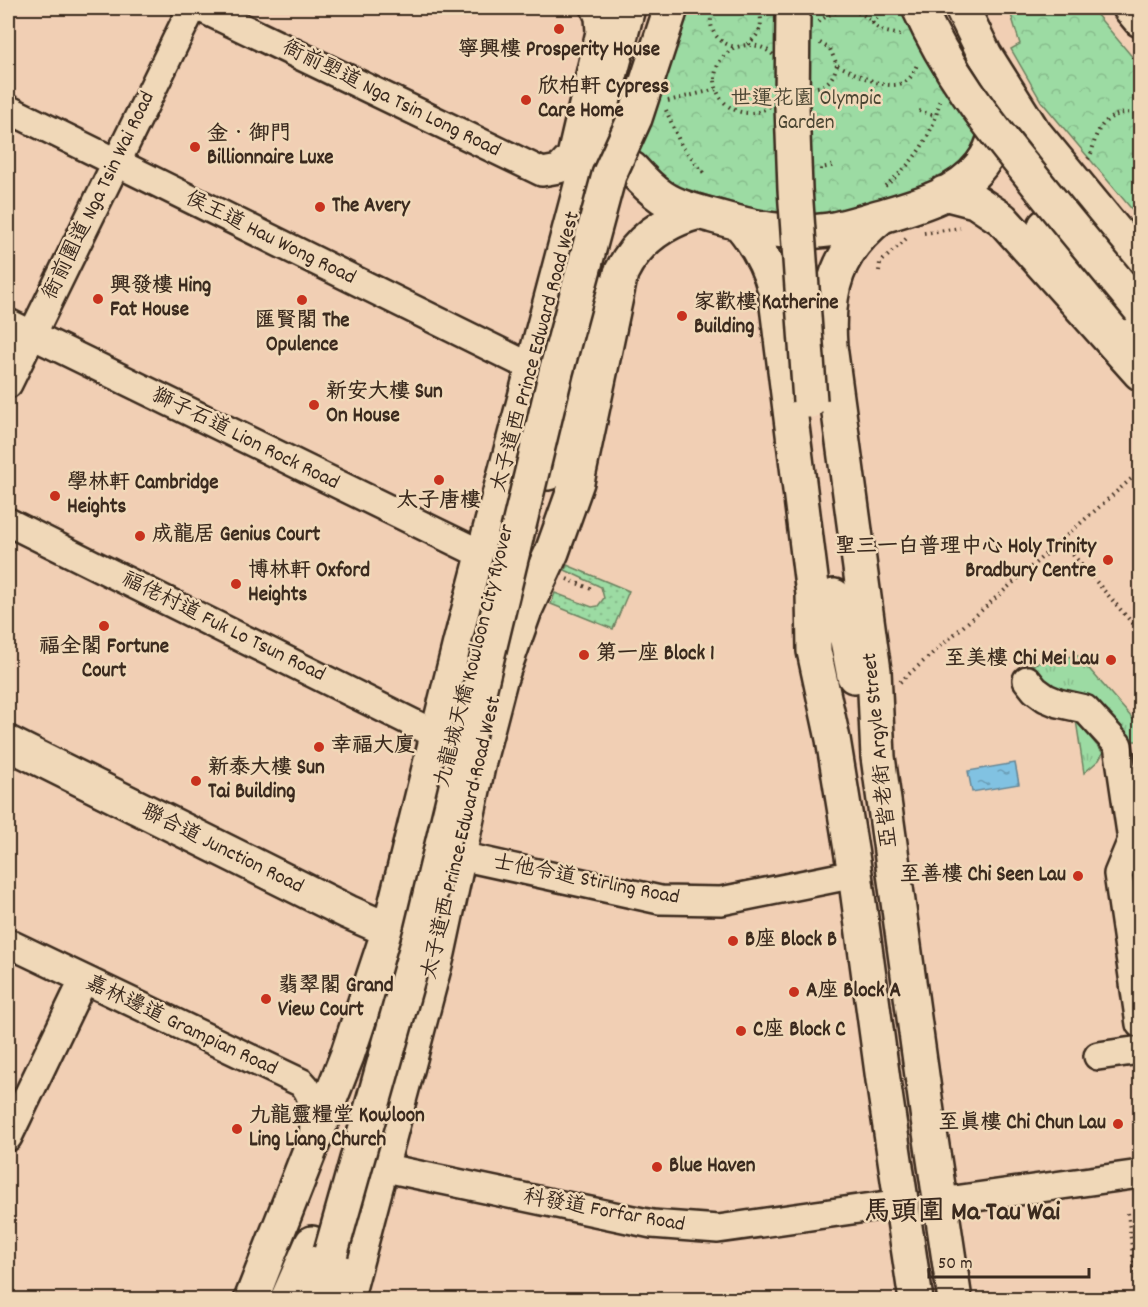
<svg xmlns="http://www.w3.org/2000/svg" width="1148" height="1307" font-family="Dekko,'LXGW WenKai TC',sans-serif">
  <defs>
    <pattern id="grass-tufts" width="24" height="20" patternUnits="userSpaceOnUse" patternTransform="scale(1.5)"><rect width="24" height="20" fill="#9cdba3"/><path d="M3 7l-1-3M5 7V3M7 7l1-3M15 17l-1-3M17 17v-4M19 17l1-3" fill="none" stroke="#87bc8c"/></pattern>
    <pattern id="forest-crowns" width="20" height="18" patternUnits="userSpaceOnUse" patternTransform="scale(1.5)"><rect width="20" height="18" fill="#9cdba3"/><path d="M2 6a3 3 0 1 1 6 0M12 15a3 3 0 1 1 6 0" fill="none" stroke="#87bc8c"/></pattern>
    <pattern id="garden-dots" width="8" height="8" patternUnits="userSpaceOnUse" patternTransform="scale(1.5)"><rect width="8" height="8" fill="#9cdba3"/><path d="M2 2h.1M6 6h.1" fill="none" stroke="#87bc8c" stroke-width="1.8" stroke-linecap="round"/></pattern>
    <pattern id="water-ripples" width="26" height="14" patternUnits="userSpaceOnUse" patternTransform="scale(1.5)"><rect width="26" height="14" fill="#81c2e2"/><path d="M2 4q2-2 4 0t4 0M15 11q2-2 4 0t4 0" fill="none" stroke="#6b9eb7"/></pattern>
  </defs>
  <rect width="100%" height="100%" fill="#f1cfb4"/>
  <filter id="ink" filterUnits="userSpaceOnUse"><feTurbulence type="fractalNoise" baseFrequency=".0167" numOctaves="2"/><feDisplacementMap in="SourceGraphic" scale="12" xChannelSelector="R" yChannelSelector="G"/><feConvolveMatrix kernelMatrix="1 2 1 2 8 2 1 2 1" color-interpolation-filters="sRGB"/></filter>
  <g filter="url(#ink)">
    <path fill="url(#grass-tufts)" stroke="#6c8260" stroke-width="1.5" d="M1077,655L1140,727V741H1130L1072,697L1033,675L1028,665Z
      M1076,720L1103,753L1099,760L1084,773Z"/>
    <path fill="url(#forest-crowns)" stroke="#6c8260" stroke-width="1.5" d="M654,8H938L978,94L981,132L971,154L953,172L914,191L861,207L817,216L774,214L681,188L670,183L660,177L644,160L638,151Z
      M1009,8H1091L1140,66V219L1041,101L1011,49L1020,44Z"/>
    <path fill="url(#garden-dots)" stroke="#6c8260" stroke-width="1.5" d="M567,565L629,591L613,629L551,604L555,593L592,607L598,606L604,598L601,587L565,570Z"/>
    <path fill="url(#water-ripples)" stroke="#658594" stroke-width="1.5" d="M1015,763L1019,784L972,792L968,771Z"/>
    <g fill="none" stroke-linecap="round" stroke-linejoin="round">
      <defs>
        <path id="minor" d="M201,8L542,172L559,169L571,156L600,32L599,17L595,8
          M8,109L533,368
          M8,323L483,555
          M8,384L192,8
          M8,522L437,735
          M1027,680L1035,690L1046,698L1058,703L1085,709L1118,745L1132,840L1118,874L1140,1024
          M460,856L660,900L721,901L855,874
          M8,943L302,1083C316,1096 313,1119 314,1137
          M1098,1056L1140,1050
          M8,1137L83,981
          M381,1167L652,1224L718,1229L901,1203
          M940,1202L1140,1174"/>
        <path id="major" d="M962,8L985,55L1033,131L1140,261
          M1130,8L1140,20
          M632,169C641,179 650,189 662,197C677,207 695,211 713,216C751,227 789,236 829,230C847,227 864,221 882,216C916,206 958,195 981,165C999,143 999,111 1002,83
          M944,193L975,201L1002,219L1140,373
          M882,216C836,252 826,290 830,346L874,671L878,757L928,1119L955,1300
          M740,224C757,244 768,264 775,290L813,594L814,651L833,739L855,874L883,1080L916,1300
          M1045,226L1140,338
          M548,473L595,290
          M834,596L847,640L854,676
          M8,743L348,912L409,939
          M251,1300L347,1056L389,930L460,643L628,8
          M287,1300L312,1243
          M319,1300L331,1252
          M346,1300L438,953L480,757L500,680L525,610L552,552L577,482L621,273C637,240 664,221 699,212"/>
      </defs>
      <use href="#minor" stroke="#3b2a1e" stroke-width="32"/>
      <use href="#major" stroke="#3b2a1e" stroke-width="38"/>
      <path stroke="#3b2a1e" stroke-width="4" stroke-dasharray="1.5 4.5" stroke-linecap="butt" d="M715,8C704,26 717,44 736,47
        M819,22C833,9 854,6 869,19C872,22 875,26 879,29C886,33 895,33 903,36
        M872,23L879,16L881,8
        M820,43L830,49L837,65C861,75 905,105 917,64
        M747,44C761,35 764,22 758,8
        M715 79a34 34 0 1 1 68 0a34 34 0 1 1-68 0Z
        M817,87C829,85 834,76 837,65
        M668,101L717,89
        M666,110L681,145L704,173
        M919,111L936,116
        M1140,154V163
        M1088,159C1093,152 1093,144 1096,136C1104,116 1121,110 1140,115
        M821,170V168L836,165
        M885,186C914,163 934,135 940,98
        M924,233L960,228
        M879,271L880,263L908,237
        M1061,541L1140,632
        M567,579L594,590
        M900,682L1140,471
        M1128,1213L1138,1300"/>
      <use href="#minor" stroke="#f0d8b8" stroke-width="27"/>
      <use href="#major" stroke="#f0d8b8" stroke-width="33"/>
      <defs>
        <path id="major-bridge" d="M793,8L792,106L795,189L810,401
          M919,8C946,68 985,120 1027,171C1064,218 1102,263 1140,309
          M331,1252L421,932L556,372L609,175L635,118L671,8"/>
      </defs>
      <use href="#major-bridge" stroke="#3b2a1e" stroke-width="38" stroke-linecap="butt"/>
      <use href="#major-bridge" stroke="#f0d8b8" stroke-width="33"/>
    </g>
  </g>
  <g fill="#c8321e" stroke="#f0d8b8" stroke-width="2">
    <circle cx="559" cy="29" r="6"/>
    <circle cx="526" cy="100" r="6"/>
    <circle cx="195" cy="147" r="6"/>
    <circle cx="320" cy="207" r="6"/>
    <circle cx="98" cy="299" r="6"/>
    <circle cx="302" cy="300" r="6"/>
    <circle cx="682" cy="316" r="6"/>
    <circle cx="314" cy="405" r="6"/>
    <circle cx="439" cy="480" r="6"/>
    <circle cx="55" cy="496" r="6"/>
    <circle cx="140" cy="536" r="6"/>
    <circle cx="1108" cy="560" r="6"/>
    <circle cx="236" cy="584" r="6"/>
    <circle cx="104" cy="626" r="6"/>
    <circle cx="584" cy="655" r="6"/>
    <circle cx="1111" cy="660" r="6"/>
    <circle cx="319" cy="747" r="6"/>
    <circle cx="196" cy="781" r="6"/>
    <circle cx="1078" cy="876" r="6"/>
    <circle cx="733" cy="941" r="6"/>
    <circle cx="794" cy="992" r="6"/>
    <circle cx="266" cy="999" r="6"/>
    <circle cx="741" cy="1031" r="6"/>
    <circle cx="1118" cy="1124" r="6"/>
    <circle cx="237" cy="1129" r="6"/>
    <circle cx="657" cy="1167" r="6"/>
  </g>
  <g text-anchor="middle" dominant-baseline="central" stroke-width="5" stroke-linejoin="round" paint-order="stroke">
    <g font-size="21" font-weight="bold" fill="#3b2a1e" stroke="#f0d8b8" text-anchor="start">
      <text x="559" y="51" text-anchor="middle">寧興樓 Prosperity House</text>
      <text x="538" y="88">欣柏軒 Cypress<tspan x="538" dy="24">Care Home</tspan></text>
      <text x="207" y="135">金．御門<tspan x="207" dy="24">Billionnaire Luxe</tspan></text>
      <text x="332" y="207">The Avery</text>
      <text x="110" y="287">興發樓 Hing<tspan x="110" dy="24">Fat House</tspan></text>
      <text x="694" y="304">家歡樓 Katherine<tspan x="694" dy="24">Building</tspan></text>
      <text x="302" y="322" text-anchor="middle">匯賢閣 The<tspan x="302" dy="24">Opulence</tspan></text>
      <text x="326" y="393">新安大樓 Sun<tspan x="326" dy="24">On House</tspan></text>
      <text x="67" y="484">學林軒 Cambridge<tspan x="67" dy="24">Heights</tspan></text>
      <text x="439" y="502" text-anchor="middle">太子唐樓</text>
      <text x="152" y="536">成龍居 Genius Court</text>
      <text x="1096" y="548" text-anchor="end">聖三一白普理中心 Holy Trinity<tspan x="1096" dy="24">Bradbury Centre</tspan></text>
      <text x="248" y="572">博林軒 Oxford<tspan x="248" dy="24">Heights</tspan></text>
      <text x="104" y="648" text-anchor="middle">福全閣 Fortune<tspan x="104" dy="24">Court</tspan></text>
      <text x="596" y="655">第一座 Block 1</text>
      <text x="1099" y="660" text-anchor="end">至美樓 Chi Mei Lau</text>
      <text x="331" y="747">幸福大廈</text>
      <text x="208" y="769">新泰大樓 Sun<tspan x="208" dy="24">Tai Building</tspan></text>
      <text x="1066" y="876" text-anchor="end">至善樓 Chi Seen Lau</text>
      <text x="745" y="941">B座 Block B</text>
      <text x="278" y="987">翡翠閣 Grand<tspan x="278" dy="24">View Court</tspan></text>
      <text x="806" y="992">A座 Block A</text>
      <text x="753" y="1031">C座 Block C</text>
      <text x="249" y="1117">九龍靈糧堂 Kowloon<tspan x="249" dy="24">Ling Liang Church</tspan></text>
      <text x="1106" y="1124" text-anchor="end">至真樓 Chi Chun Lau</text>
      <text x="669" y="1167">Blue Haven</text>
    </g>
    <g font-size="21" fill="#3b2a1e" stroke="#f0d8b8">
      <text transform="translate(391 100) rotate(26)">衙前塱道 Nga Tsin Long Road</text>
      <text transform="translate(100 196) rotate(-64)">衙前圍道 Nga Tsin Wai Road</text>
      <text transform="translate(270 239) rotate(26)">侯王道 Hau Wong Road</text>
      <text transform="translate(537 352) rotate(-75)">太子道西 Prince Edward Road West</text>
      <text transform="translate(245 440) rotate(26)">獅子石道 Lion Rock Road</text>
      <text transform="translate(223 628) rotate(26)">福佬村道 Fuk Lo Tsun Road</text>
      <text transform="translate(476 656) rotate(-76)">九龍城天橋 Kowloon City flyover</text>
      <text transform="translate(881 750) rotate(-96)">亞皆老街 Argyle Street</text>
      <text transform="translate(463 838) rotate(-77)">太子道西 Prince Edward Road West</text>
      <text transform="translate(222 850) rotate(26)">聯合道 Junction Road</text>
      <text transform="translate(586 881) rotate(11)">士他令道 Stirling Road</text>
      <text transform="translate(181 1027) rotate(25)">嘉林邊道 Grampian Road</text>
      <text transform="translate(604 1212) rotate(10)">科發道 Forfar Road</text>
    </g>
    <g font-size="21" fill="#4a4532" stroke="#f0d8b8">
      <text x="806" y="100">世運花園 Olympic<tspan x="806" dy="24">Garden</tspan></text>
    </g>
    <g font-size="27" font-weight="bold" fill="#3b2a1e" stroke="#f0d8b8">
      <text x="962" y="1213">馬頭圍 Ma Tau Wai</text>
    </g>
  </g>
  <rect width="1148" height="1307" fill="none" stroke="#f0d8b8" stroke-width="30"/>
  <rect x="15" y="15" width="1118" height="1277" fill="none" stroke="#3b2a1e" stroke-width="2" filter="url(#ink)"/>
  <path d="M929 1268v9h160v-9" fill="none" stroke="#3b2a1e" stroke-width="3"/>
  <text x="938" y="1268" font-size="18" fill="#3b2a1e" stroke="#f0d8b8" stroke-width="4.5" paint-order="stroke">50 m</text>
</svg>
